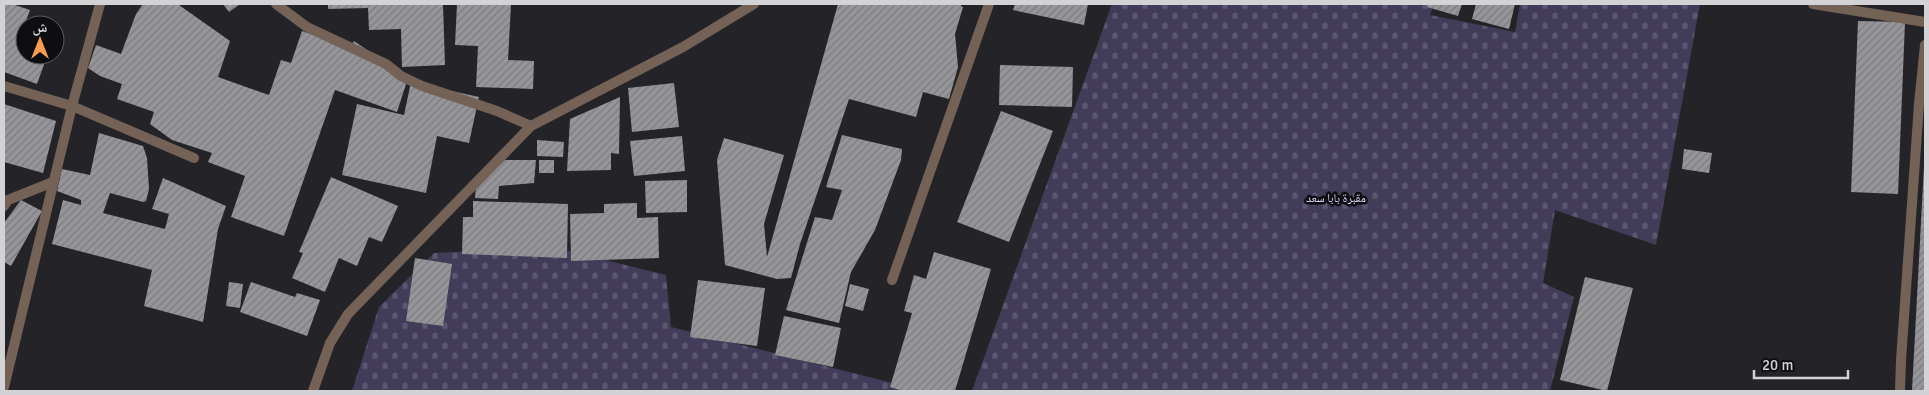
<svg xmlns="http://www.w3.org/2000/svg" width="1929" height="395" font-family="Signika,'Noto Naskh Arabic',sans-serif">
  <defs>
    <pattern id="cemetery-stones" width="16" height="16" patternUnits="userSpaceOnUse" patternTransform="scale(1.25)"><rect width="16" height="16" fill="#423c59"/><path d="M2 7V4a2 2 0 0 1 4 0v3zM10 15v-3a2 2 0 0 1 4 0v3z" fill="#5c5770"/></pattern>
    <pattern id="building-hatch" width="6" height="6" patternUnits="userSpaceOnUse" patternTransform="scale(1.25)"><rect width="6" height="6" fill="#96959a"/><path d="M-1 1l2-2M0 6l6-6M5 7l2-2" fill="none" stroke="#7c7b7f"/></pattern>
  </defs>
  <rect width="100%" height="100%" fill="#242428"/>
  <path fill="url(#cemetery-stones)" d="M1112,4H1434L1430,15L1515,32L1520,4H1700L1656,245L1555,210L1543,283L1574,297L1550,391H972Z
    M553,247L666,275L671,327L924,391H352L379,307L434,253Z"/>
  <path fill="url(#building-hatch)" d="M4,4H12L30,10L17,45L25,48V55L47,56L37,84L4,72Z
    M143,4H174L179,5L230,41L218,77L269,95L281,60L291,63L302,31L350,47L354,41L408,78L397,112L335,90L284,236L231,217L245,176L208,162L212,153L172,140L150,124L154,112L117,99L122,84L100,76L88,68L96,45L121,54L136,14Z
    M223,4H240L229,12Z
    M328,4H443L445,65L402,67L401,29L369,30L368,8L328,9Z
    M457,4H511L508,60L534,61L533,89L476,87L478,46L455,45Z
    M838,4H961V6L963,7L955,34L958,67L949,99L923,92L916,117L849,99L800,244L791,278L777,279L725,265L717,160L724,138L784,155L764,224L767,257Z
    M1015,4H1088L1084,25L1013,10Z
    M1428,4H1462L1458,16L1427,7Z
    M1476,4H1515L1509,29L1472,19Z
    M1858,21L1905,22L1898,194L1851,192Z
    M1000,65L1073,67L1072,107L999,105Z
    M411,82L479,97L469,143L437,136L426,193L342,175L357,104L404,115Z
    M674,83L679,127L632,132L628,88Z
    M620,97L619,154L611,153V170L567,171L570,119Z
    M4,104L56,121L43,173L4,162Z
    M1001,111L1053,131L1009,242L957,222Z
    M99,133L143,146L147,158L149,189L146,201L143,202L110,193L103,213L165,229L169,214L152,209L163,178L226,206L218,229L203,322L144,306L152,270L52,244L63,200L81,205V200L57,191L62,169L90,175Z
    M842,135L902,149L901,160L875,230L851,272L839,323L786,310L815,217L832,220L842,190L826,187Z
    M682,136L685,171L634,176L630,141Z
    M537,140L564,142L563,157L537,156Z
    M1684,149L1712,153L1709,173L1682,169Z
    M505,160H536L534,183L499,186L498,199L475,198L476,186Z
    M539,160H554V173H539Z
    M1924,166H1925V391H1912Z
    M331,177L398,206L382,242L369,237L357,266L339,258L325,292L292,278L303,253L299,252Z
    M687,180V212L646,213L645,181Z
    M21,200L42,211L11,266L4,262V223Z
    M473,201L568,204L567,258L462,254L463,217H473Z
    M637,203V218L658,217L659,258L571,261L570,214L604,213V204Z
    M934,252L991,269L955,391H903L890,387L912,313L904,311L914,275L926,279Z
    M415,258L452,264L443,326L406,321Z
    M1585,277L1633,288L1607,391L1560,380Z
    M698,280L765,288L757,346L690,337Z
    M229,282L243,284L240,308L226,306Z
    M251,282L295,297L297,293L320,300L307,336L240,312Z
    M850,284L869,289L863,311L845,306Z
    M784,316L841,328L833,367L775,355Z"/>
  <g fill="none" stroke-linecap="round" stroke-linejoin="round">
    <path stroke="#746256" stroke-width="10" d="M276,4L307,27L386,64L401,76L422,86L497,111L531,126
      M1813,4L1925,22
      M4,86L72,106L194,158
      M4,206L8,200L53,182
      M892,280L989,4
      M4,387L72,106L100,4
      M313,391L330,343L348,314L531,126L683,47L754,4
      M1900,391L1901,360L1919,104L1925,45"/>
  </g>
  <g text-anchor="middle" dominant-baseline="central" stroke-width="5" stroke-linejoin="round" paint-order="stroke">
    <g font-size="12" fill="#ddd5ff" stroke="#0e0d0f">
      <text x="1336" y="198">مقبرة بابا سعد</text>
    </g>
  </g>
  <rect width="1929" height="395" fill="none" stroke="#d3d3d6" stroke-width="10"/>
  <g transform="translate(40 40)"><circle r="24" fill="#0e0d0f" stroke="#5d5c5f"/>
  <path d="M0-4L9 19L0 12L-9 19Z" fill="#fc9e52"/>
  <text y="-8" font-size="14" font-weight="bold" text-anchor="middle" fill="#d3d3d6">ش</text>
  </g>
  <path d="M1754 370v8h94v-8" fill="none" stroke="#d3d3d6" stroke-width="2.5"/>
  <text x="1762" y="370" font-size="15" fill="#d3d3d6" stroke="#0e0d0f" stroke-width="4" paint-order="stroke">20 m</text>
</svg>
